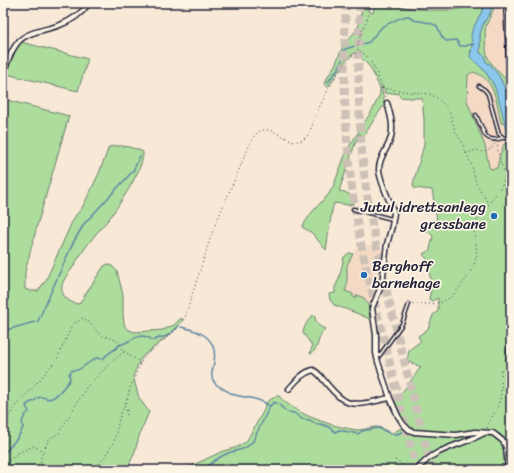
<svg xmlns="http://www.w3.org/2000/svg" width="514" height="473" font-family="Sriracha,sans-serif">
  <rect width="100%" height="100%" fill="#f8e9d6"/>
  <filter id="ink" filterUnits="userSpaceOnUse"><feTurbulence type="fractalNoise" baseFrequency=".025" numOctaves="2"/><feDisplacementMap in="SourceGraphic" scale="8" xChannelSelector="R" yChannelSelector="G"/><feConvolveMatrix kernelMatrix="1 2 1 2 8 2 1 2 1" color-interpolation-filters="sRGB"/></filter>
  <g filter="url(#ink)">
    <path fill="#f4dac4" d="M496,3H511V80L509,81L499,73L487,55L485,28L494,11Z
      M473,72L478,73L489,83L493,90L496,100L501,123L505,124L508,143L503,144L500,155L497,168L491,169L489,167L485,146L467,101L468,75Z
      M364,245L372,246L383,250L382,266L380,279L378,287L373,300L368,305L364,298L354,297H353V294L345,291L347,286V265L353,254L355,250Z"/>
    <path fill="#addd9d" stroke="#68806c" d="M368,3L369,6L368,11L373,13L375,3H386L409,8L430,10H453L466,7L468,3H486L472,31V47L470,53C478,64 487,73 493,84C500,96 502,111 505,124L501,123C497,104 495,78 473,72L468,75L467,101L485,146L489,167L491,169L497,168L500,155L504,144L508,143L511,163V470L508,445L504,438L500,434L489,431L479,430H470L465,432L454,433L415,431L406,426L397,412L394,403L421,367L407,361L409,350L421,341L418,336L428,329L433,315L438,311V298L432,301L429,299L431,289L430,276L427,259L423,254L430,250L433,236L430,233L423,230V223L424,222L437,220L432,190L414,188L413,184L424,145V119L422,98H410L400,97L399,94L393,93L386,94L383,87H381L385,104L375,118L364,136L359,134L356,141L339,191L345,192L355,198L353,204L348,205L334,203L332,210L326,250L312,233L302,227L312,212L328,195L333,187L347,150L373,109L380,94V88L370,67L361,58L354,53L345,61L328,87L325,85L324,83L335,65L343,46L358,28L362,9L365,4Z
      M492,3H496C493,12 489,18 486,26C484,31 486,50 487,55C489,62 503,78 509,81L511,80V78V111L508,98L502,81L490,64L486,62L483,55L480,53V34L483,24L490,13Z
      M21,42L88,59L78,91L6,74L16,48Z
      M3,99L69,116L37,226L25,272V289L31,291H38L46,280L72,222L76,215L82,208L92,188L99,173L109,147C119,144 133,147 143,152C145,167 118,207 108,220C103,226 97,232 92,239C85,248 79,257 73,267C70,272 63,279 62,286C60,295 70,304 79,304L104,266L108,264L112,266L117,271L123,295V315L124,323L125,326L127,329L135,332L163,330L174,325L181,318L183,320L174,331L143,356L139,362L133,376L139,398L149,412L140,433L135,451L127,470H3Z
      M349,253H351L353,254L347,265V286L345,291L353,294V297L356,298L357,295L364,298L368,305L370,319L351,311L334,305L330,300L329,294L335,293V287L339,279L344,257Z
      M313,315L315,317C316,324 318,326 325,329C323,332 321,334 320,337C317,344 317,351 310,354L312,347L311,344L303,333C304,326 308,320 313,315Z
      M277,396H279C296,415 333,427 358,430C366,430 374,425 382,428C383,428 386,431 387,431C388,432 392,433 393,433L401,428L406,432L415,435L451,436L477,433L476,435L466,439V442C478,438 496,429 502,445C505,451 505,463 506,470H183L223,451L238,447L242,444L246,442L250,435L264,410L265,405L268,401Z"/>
    <path fill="#8bc8eb" stroke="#6186a5" d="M486,3H492L490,13L483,24L480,34V53L485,56L486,62C491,64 494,69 497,73C514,99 511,132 511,163L503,115L499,100L494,85L484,70L470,57L472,47L471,36L472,31Z"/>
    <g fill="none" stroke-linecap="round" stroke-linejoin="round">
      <path stroke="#6186a5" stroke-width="1.5" d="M360,45L369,42L381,28L383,26C392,23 399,16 409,16L413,20C423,22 428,21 437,26L442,37L446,41L456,40L460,46H466L468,45L474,44
        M328,82L339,67L342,60L343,51L345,49L355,46
        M181,327C201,331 218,338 214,362C213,369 209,377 215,383C216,385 220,387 222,388C227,391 233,395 239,396C250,398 261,399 270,406
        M3,331L38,321L73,243L84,224L133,171L140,156
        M3,451L4,452L8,450C10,445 15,442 18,437C20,434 21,431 23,428C21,421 23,416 29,412L26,406C28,403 30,403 34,401C37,399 37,397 42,397C46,398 48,400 52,398C57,396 67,384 70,379L69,374C71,370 73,369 78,370L96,358L103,359C108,352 115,351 119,345C133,342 138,330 152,340H155L161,337H165L172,332L178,327
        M203,470C210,464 216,459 224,455C235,449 243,453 253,441L270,406L274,402L278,404L287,412L294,413L302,419L310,420L316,424H321L329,427L335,432L339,430L358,434L362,431L378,428C390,432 391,439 405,430"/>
      <path stroke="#cdc1b7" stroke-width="8" stroke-dasharray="8 4" stroke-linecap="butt" d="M346,3C343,72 344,140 355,208C361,251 372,293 383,335C394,380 405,425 417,470
        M360,3C357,63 358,122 365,181C372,232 384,282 397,332C408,378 420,424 432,470"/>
      <defs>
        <path id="lane" d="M505,3L509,76
          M506,5H511
          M479,86L485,90L488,94L499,134L504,138L511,139
          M476,115L485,135C490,141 496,140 502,138
          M353,209L392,219
          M510,302V343L508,359L509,367H511
          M377,356L380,355L402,324L409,304"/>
        <path id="street" d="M3,75C7,63 11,50 19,41C29,31 47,30 60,25C71,21 82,13 89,3
          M387,103C391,116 395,130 389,143C385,152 379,159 379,169C379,180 390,201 394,213L392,226L387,244L382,284L372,308L376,335V353L378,362L390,398L398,416L403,424L409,430L414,432L456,435L475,432L493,433L503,441L506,447L508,470
          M289,389C296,381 302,373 313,370C319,373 322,378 326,383C332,390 338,398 347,402C358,407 378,400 390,398
          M417,470C436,446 460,447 484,433"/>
      </defs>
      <use href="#lane" stroke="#22223b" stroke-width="5"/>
      <use href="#street" stroke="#22223b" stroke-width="7"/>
      <path stroke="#22223b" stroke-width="1" stroke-dasharray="1 3" stroke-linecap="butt" d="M371,3C370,20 357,34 358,51C372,53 382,87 386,99
        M382,88L409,92L430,94L438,99L449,109L455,131L462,142L466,153L477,150L482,152L487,151L491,149L495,143
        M466,153L472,166L476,183L488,203
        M413,304H431L442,302L451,297L455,293L466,279L473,267L476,259L477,252L474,232V227L475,224L502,185L504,179L505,173L501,164L498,152L497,142
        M127,415L126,402L131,386L140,364L145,356L176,330L185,317L213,230L252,139C268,114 288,150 304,139C311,134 312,123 316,115C325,94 340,65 358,51
        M3,422L10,415L15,406L38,382L57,359L71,328L73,324L83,318L90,323L98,333L103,336L116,340L119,343L121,348L130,356L136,359L140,364
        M487,428C488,420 494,415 497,408C503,395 501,381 501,368
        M395,460C400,462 403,464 403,470
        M3,466L18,453L33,446L43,450
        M40,470L41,457L49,439L59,433L86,388L110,363L124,352
        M94,470L103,459L114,442L120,415L126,402"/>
      <use href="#lane" stroke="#fcf5e5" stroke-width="2"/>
      <use href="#street" stroke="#fcf5e5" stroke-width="4"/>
    </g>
  </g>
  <g fill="#1f6fb2" stroke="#fcf5e5" stroke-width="1.5">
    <circle cx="494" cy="216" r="4"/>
    <circle cx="364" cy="275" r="4"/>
  </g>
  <g text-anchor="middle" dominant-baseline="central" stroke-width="3.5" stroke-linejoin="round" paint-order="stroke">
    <g font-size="15" fill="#22223b" stroke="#fcf5e5" text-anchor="end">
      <text x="486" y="207">Jutul idrettsanlegg<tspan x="486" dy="17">gressbane</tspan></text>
      <text x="372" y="266" text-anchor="start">Berghoff<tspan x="372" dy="17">barnehage</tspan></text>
    </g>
  </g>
  <rect width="514" height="473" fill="none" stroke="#fcf5e5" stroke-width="16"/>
  <rect x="8" y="8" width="498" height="457" fill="none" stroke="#22223b" stroke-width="1.5" filter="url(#ink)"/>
</svg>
